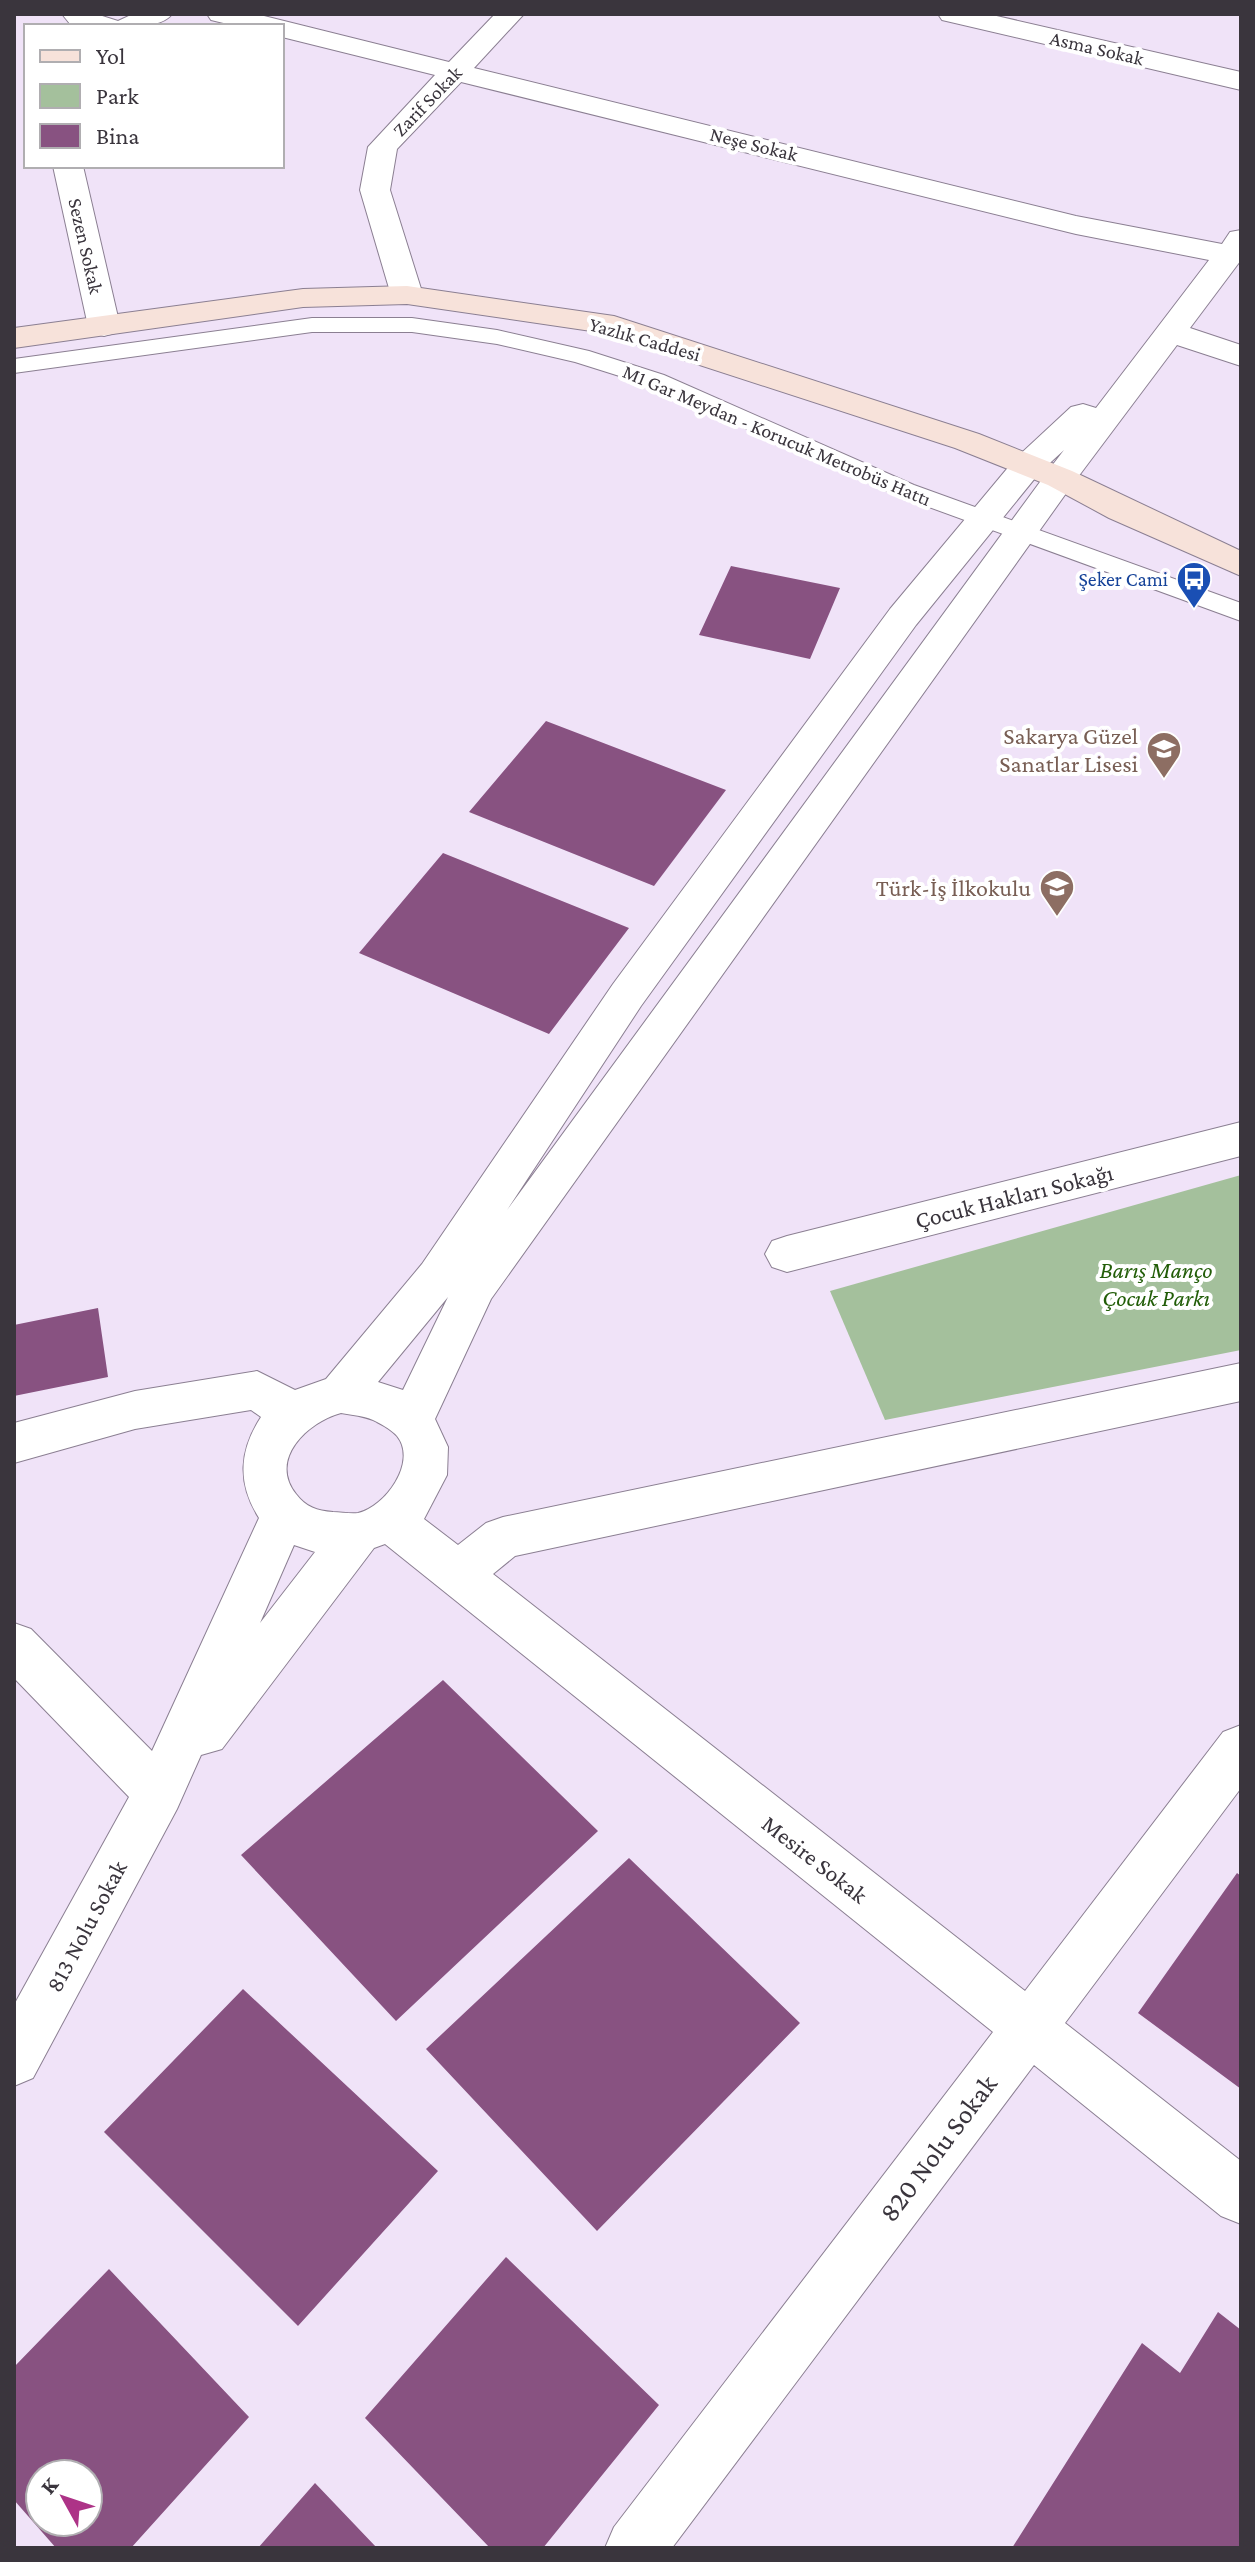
<svg xmlns="http://www.w3.org/2000/svg" width="1255" height="2562" font-family="'Crimson Pro',serif">
  <rect width="100%" height="100%" fill="#f0e3f8"/>
  <path fill="#a4c09c" d="M1241,1175V1350L885,1420L830,1291Z"/>
  <path fill="#885281" fill-rule="evenodd" d="M731,566L840,588L810,659L699,635Z
    M546,721L726,790L654,886L469,812Z
    M443,853L629,928L549,1034L359,953Z
    M98,1308L108,1377L14,1396V1325Z
    M443,1680L598,1831L396,2021L241,1855Z
    M629,1858L800,2023L597,2231L426,2049Z
    M1237,1873L1241,1876V2089L1138,2013Z
    M243,1989L438,2171L298,2326L104,2132Z
    M506,2257L659,2405L543,2548H490L365,2418Z
    M109,2269L249,2417L131,2548H56L14,2500V2367ZM40,2474H88V2522H40Z
    M1218,2312L1241,2330V2548H1012L1142,2343L1180,2373Z
    M315,2483L377,2548H258Z"/>
  <g fill="none" stroke-linecap="round" stroke-linejoin="round">
    <defs>
      <path id="service" d="M312,318H412L497,330L589,351L664,375L914,485L1241,603V621L896,495L648,385L575,362L497,344L412,332H312L14,373V359Z"/>
      <path id="pedestrian" d="M1241,1122V1156L787,1272L772,1267L765,1254L772,1241L787,1236Z"/>
      <path id="minor" d="M62,14H96L118,21L133,14H172C159,33 100,26 77,26L70,24Z
        M207,14H256L449,62L495,14H524L474,68L1076,216L1222,244L1230,232L1241,230V260L1190,328L1241,345V366L1177,345L1072,485L491,1299L435,1419L448,1447L447,1475L424,1519L458,1545L486,1523L503,1517L1241,1363V1401L515,1556L493,1574L1025,1991L1223,1732L1241,1725V1788L1065,2023L1241,2161V2224L1221,2216L1034,2065L672,2548H605L614,2527L993,2032L385,1544L374,1548L222,1749L201,1755L177,1809L33,2078L14,2086V2005L129,1797L14,1678V1623L31,1629L152,1751L259,1518C237,1483 239,1451 261,1417L251,1410L135,1429L14,1463V1423L135,1391L257,1371L295,1390L326,1379L422,1264L613,984L890,609L1016,458L1071,407L1083,404L1096,408L1209,260L1076,234L461,82L397,149L390,190L423,295L418,302L407,304L396,302L391,295L360,190L368,147L435,75L282,37V26H236L211,20ZM1064,450L1048,471L507,1210L641,1006L916,625L1040,472ZM448,1297L403,1390L378,1382ZM341,1413C352,1415 367,1416 377,1422C383,1425 393,1431 397,1436C418,1462 385,1507 358,1513C350,1514 341,1512 333,1512C317,1511 306,1507 296,1494C268,1459 308,1422 341,1413ZM294,1545L315,1552L260,1623Z
        M938,14H988L1241,72V90L942,20Z
        M53,166H83L120,326L115,333L104,336L93,333L88,326Z"/>
      <path id="secondary" d="M407,286L614,316L979,434L1072,471L1241,551V576L1109,518L1048,485L955,448L598,332L407,304L303,307L14,348V328L303,289Z"/>
    </defs>
    <use href="#service" stroke="#8b7f92" stroke-width="2"/>
    <use href="#pedestrian" stroke="#8b7f92" stroke-width="2"/>
    <use href="#minor" stroke="#8b7f92" stroke-width="2"/>
    <use href="#secondary" stroke="#8b7f92" stroke-width="2"/>
    <use href="#service" fill="#fff" fill-rule="evenodd"/>
    <use href="#pedestrian" fill="#fff" fill-rule="evenodd"/>
    <use href="#minor" fill="#fff" fill-rule="evenodd"/>
    <use href="#secondary" fill="#f7e2da" fill-rule="evenodd"/>
  </g>
  <defs>
    <symbol id="bus-pin" viewBox="-11 -11 22 30"><path d="M0 17L-7.5 6A9.5 9.5 0 1 1 7.5 6Z" fill="#1a4fb4" stroke="#fff"/><path d="M-5-6H5V4H4V6H2V4H-2V6H-4V4H-5ZM-3.5-4V0h7V-4ZM-3.5 1.2v1.5H-2V1.2ZM2 1.2v1.5H3.5V1.2Z" fill="#fff"/></symbol>
    <symbol id="school-pin" viewBox="-11 -11 22 30"><path d="M0 17L-7.5 6A9.5 9.5 0 1 1 7.5 6Z" fill="#8d6e63" stroke="#fff"/><path d="M0-5L7-2L0 1L-7-2ZM-4 1L0 2.5L4 1V4Q0 6-4 4Z" fill="#fff"/></symbol>
  </defs>
  <g fill-rule="evenodd">
    <use href="#bus-pin" x="1174" y="559" width="40" height="54"/>
    <use href="#school-pin" x="1144" y="729" width="40" height="54"/>
    <use href="#school-pin" x="1037" y="867" width="40" height="54"/>
  </g>
  <g text-anchor="middle" dominant-baseline="central" stroke-width="8" stroke-linejoin="round" paint-order="stroke">
    <g font-size="20" fill="#3a353d" stroke="#fff">
      <text transform="translate(1097 48) rotate(13)">Asma Sokak</text>
      <text transform="translate(427 101) rotate(-46)">Zarif Sokak</text>
      <text transform="translate(754 144) rotate(14)">Neşe Sokak</text>
      <text transform="translate(86 246) rotate(77)">Sezen Sokak</text>
      <text transform="translate(645 339) rotate(16)">Yazlık Caddesi</text>
      <text transform="translate(777 435) rotate(23)">M1 Gar Meydan - Korucuk Metrobüs Hattı</text>
    </g>
    <g font-size="20" fill="#164399" stroke="#fff" text-anchor="end">
      <text x="1168" y="579">Şeker Cami</text>
    </g>
    <g font-size="24" fill="#785e54" stroke="#fff" text-anchor="end">
      <text x="1138" y="735">Sakarya Güzel<tspan x="1138" dy="28">Sanatlar Lisesi</tspan></text>
      <text x="1031" y="887">Türk-İş İlkokulu</text>
    </g>
    <g font-size="24" fill="#3a353d" stroke="#fff">
      <text transform="translate(1014 1196) rotate(-14)">Çocuk Hakları Sokağı</text>
      <text transform="translate(815 1859) rotate(38)">Mesire Sokak</text>
      <text transform="translate(86 1926) rotate(-62)">813 Nolu Sokak</text>
    </g>
    <g font-size="24" font-style="italic" fill="#225d08" stroke="#fff">
      <text x="1156" y="1269">Barış Manço<tspan x="1156" dy="28">Çocuk Parkı</tspan></text>
    </g>
    <g font-size="28" fill="#3a353d" stroke="#fff">
      <text transform="translate(938 2148) rotate(-53)">820 Nolu Sokak</text>
    </g>
  </g>
  <rect width="1255" height="2562" fill="none" stroke="#3a353d" stroke-width="32"/>
  <rect x="24" y="24" width="260" height="144" fill="#ffffff" stroke="#b0aeb1" stroke-width="2"/>
  <rect x="40" y="50" width="40" height="12" fill="#f7e2da" stroke="#b0aeb1" stroke-width="2"/>
  <text x="96" y="64" font-size="24" fill="#3a353d">Yol</text>
  <rect x="40" y="84" width="40" height="24" fill="#a4c09c" stroke="#b0aeb1" stroke-width="2"/>
  <text x="96" y="104" font-size="24" fill="#3a353d">Park</text>
  <rect x="40" y="124" width="40" height="24" fill="#885281" stroke="#b0aeb1" stroke-width="2"/>
  <text x="96" y="144" font-size="24" fill="#3a353d">Bina</text>
  <g transform="translate(64 2498) rotate(310)"><circle r="38" fill="#ffffff" stroke="#b0aeb1" stroke-width="2"/>
  <path d="M0-6L14 30L0 20L-14 30Z" fill="#ad3387"/>
  <text y="-12" font-size="22" font-weight="bold" text-anchor="middle" fill="#3a353d">K</text>
  </g>
</svg>
